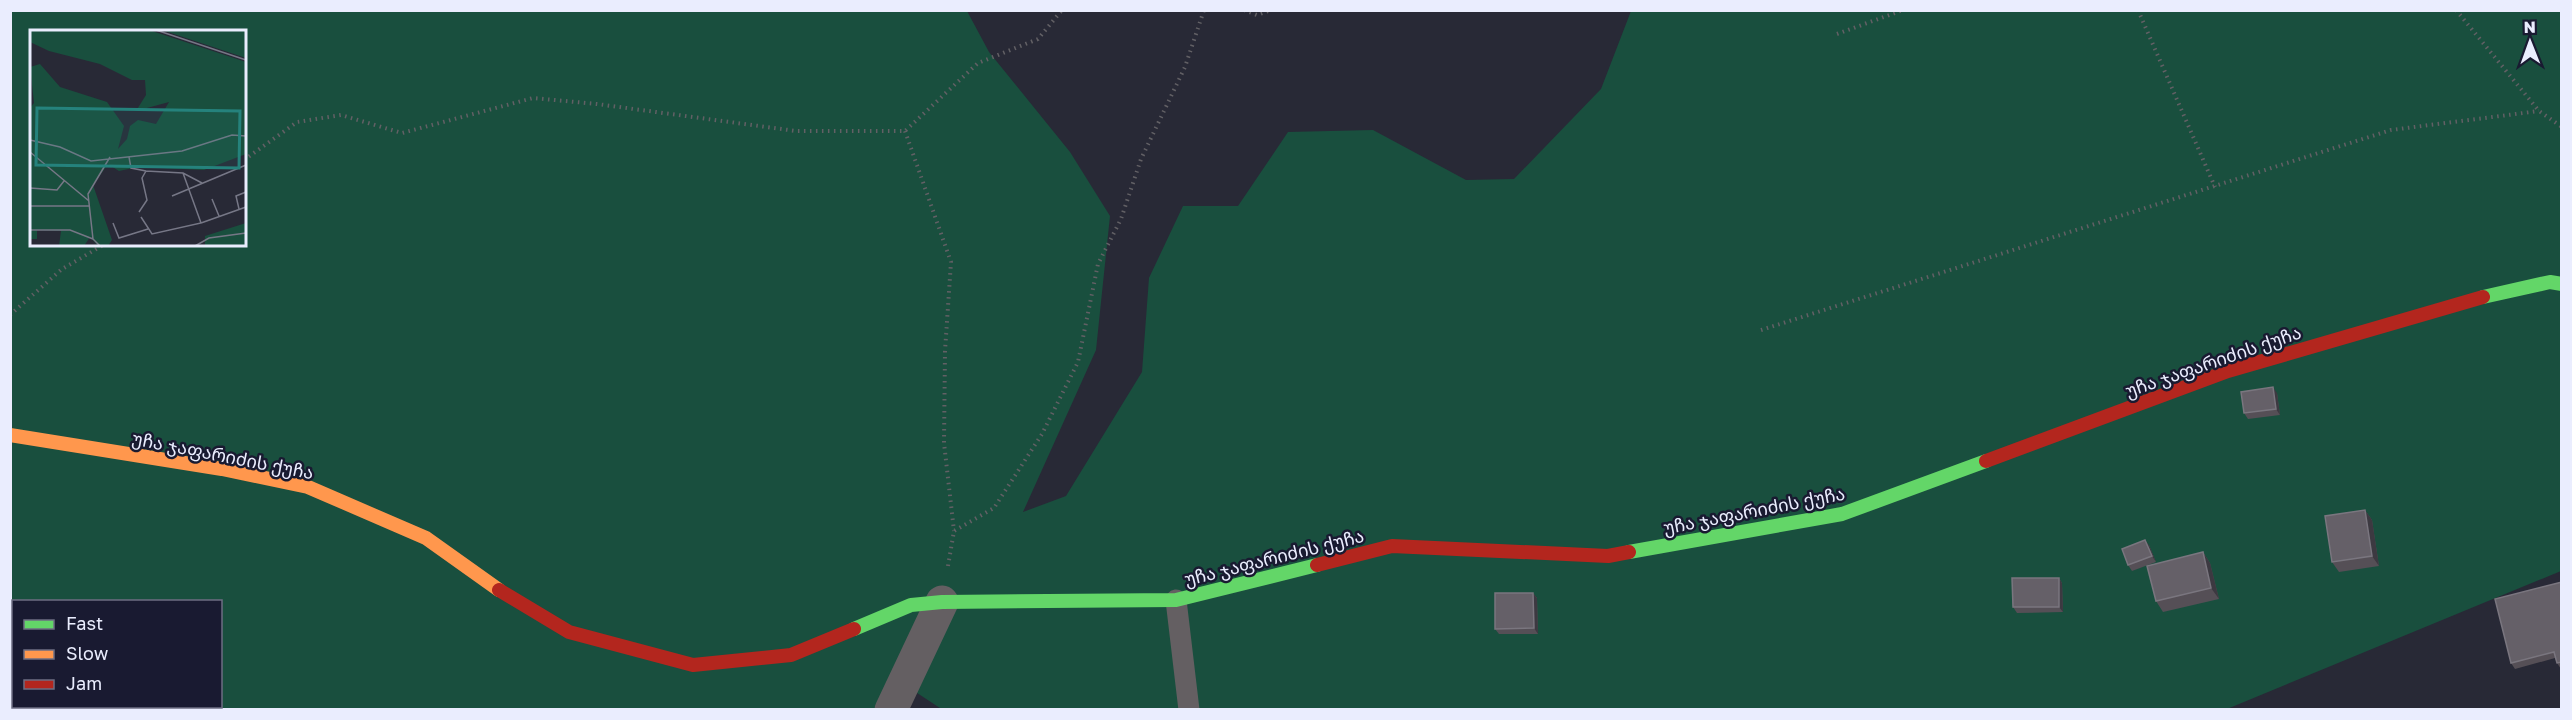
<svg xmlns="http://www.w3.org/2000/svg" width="2572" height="720" font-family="'Golos Text','Noto Sans Georgian',sans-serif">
  <rect width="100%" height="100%" fill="#282936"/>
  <path fill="#194f3e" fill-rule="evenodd" d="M10,11H967L989,52L1070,152L1110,216L1096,350L1023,512L1066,496L1142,372L1149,278L1183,206H1238L1288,132L1373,130L1466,180L1514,179L1601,89L1631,11H2561V571L2227,709L943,710L908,687L893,710L11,709ZM32,32H244V244H32ZM14,602H220V706H14Z"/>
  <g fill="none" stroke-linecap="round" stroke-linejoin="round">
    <path stroke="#626065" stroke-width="4" stroke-dasharray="1.5 4.5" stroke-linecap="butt" d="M1244,10L1257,15L1271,10
      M2138,10L2215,187
      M2456,10L2539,111L2562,127
      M1837,34L1903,10
      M905,131L951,262L945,351L944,443L954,531
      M244,160L297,122L341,115L402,133L533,98L597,104L796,131H905L978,63L1038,39L1062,10
      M10,315L62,269L105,244
      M1761,330L2391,130L2539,111
      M948,566L954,531L994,508L1042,434L1078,362L1098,264L1121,219L1141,159L1185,67L1204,10"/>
    <path stroke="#645f62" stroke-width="21" d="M1176,600L1189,710"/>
    <path stroke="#645f62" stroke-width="33" d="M10,625L14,627
      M111,706L115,710
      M891,710L942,602"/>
    <path stroke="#63d668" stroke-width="14" d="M2483,297L2550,282L2562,284
      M1629,552L1842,514L1986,461
      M854,629L911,605L942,602L1176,600L1317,565"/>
    <path stroke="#ff974d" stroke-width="14" d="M10,435L222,469L308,487L426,538L499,590"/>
    <path stroke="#b3261e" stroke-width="14" d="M1986,461L2228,371L2483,297
      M1317,565L1392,546L1608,556L1629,552
      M499,590L569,632L693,665L791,655L854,629"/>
  </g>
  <path fill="#554f56" d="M2277,393L2280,415L2248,419L2244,413Z
    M2365,510L2372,520L2379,566L2339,572L2332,562Z
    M2149,545L2156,562L2132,571L2128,565Z
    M2203,552L2210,563L2219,599L2163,612L2156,601Z
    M2059,578L2062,583L2063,612L2017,613L2013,607Z
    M2562,582V669H2561L2557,663L2555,658L2515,669L2511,663Z
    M1533,593L1537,598L1538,634H1499L1495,629Z"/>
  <path fill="#3c3941" d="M2273,387L2277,393L2280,415L2276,409Z
    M2365,510L2372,520L2379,566L2372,556Z
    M2145,540L2149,545L2156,562L2152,556Z
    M2203,552L2210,563L2219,599L2211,588Z
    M2059,578L2062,583L2063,612L2059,607Z
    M1533,593L1537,598L1538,634L1534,628Z"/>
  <path fill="#656068" stroke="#7a767f" stroke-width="1.5" d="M2273,387L2276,409L2244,413L2241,392Z
    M2365,510L2372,556L2332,562L2325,516Z
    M2145,540L2152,556L2128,565L2122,549Z
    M2203,552L2211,588L2156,601L2147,566Z
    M2012,578H2059V607H2013Z
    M2562,582V662L2557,663L2554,652L2511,663L2495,599Z
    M1495,593H1533L1534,628L1495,629Z"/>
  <g text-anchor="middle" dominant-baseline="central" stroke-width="5" stroke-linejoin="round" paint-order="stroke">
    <g font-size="18" fill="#eaedfe" stroke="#191a31">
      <text transform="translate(2213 361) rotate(-19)">უჩა ჯაფარიძის ქუჩა</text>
      <text transform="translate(223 455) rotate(11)">უჩა ჯაფარიძის ქუჩა</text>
      <text transform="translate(1754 510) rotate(-11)">უჩა ჯაფარიძის ქუჩა</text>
      <text transform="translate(1274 557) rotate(-14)">უჩა ჯაფარიძის ქუჩა</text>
    </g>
  </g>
  <g transform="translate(30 30)">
    <rect width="216" height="216" fill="#282936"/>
    <path d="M0,0H119L216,32V124L174,140L108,137L89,141L78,134L63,155L82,210L78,216H68L60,207L54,216H29L31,201L7,200V209H0V78L4,73L0,37L10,34L30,57L77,72L94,96L88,119L97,109L100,96L108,90L126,94L139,72L106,81L116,65L115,50H102L70,34L19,21L0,12ZM132,0H216V28ZM216,193V216H175V206Z" fill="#194f3e"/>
    <path fill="none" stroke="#767786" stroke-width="1.5" d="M126,0L216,30M0,110L30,117L61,131L152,121L202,105L216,106M0,122L59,171M99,127L101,138L116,141M0,158L27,160L34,151M142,166L216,135M182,169L189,186M0,176H60M209,179L206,166L216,162M109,182L117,170L112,148L116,141L153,143L172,153M111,187L122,204L171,193L153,143M83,193L89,208L118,199M171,193L216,177M0,200H40L63,209M70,216L63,209L58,164L80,127M165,216L179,208L216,203"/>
    <path fill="#25827c" fill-opacity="0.15" stroke="#25827c" stroke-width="3" d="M7,78L210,81L209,138L6,135Z"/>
    <rect width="216" height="216" fill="none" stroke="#eaedfe" stroke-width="3"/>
  </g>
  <rect width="2572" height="720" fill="none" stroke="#eaedfe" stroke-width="24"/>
  <rect x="12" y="600" width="210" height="108" fill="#191a31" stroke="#6d6e83" stroke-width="1.5"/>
  <rect x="24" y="620" width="30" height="9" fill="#63d668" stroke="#6d6e83" stroke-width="1.5"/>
  <text x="66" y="630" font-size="18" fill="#eaedfe">Fast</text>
  <rect x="24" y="650" width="30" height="9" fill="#ff974d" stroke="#6d6e83" stroke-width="1.5"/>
  <text x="66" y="660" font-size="18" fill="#eaedfe">Slow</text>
  <rect x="24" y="680" width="30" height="9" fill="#b3261e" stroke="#6d6e83" stroke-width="1.5"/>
  <text x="66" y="690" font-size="18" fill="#eaedfe">Jam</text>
  <g transform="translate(2530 42) rotate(359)" stroke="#191a31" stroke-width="4.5" paint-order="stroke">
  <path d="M0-4.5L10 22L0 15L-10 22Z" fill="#eaedfe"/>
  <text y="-9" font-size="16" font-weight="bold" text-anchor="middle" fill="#eaedfe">N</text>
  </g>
</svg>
